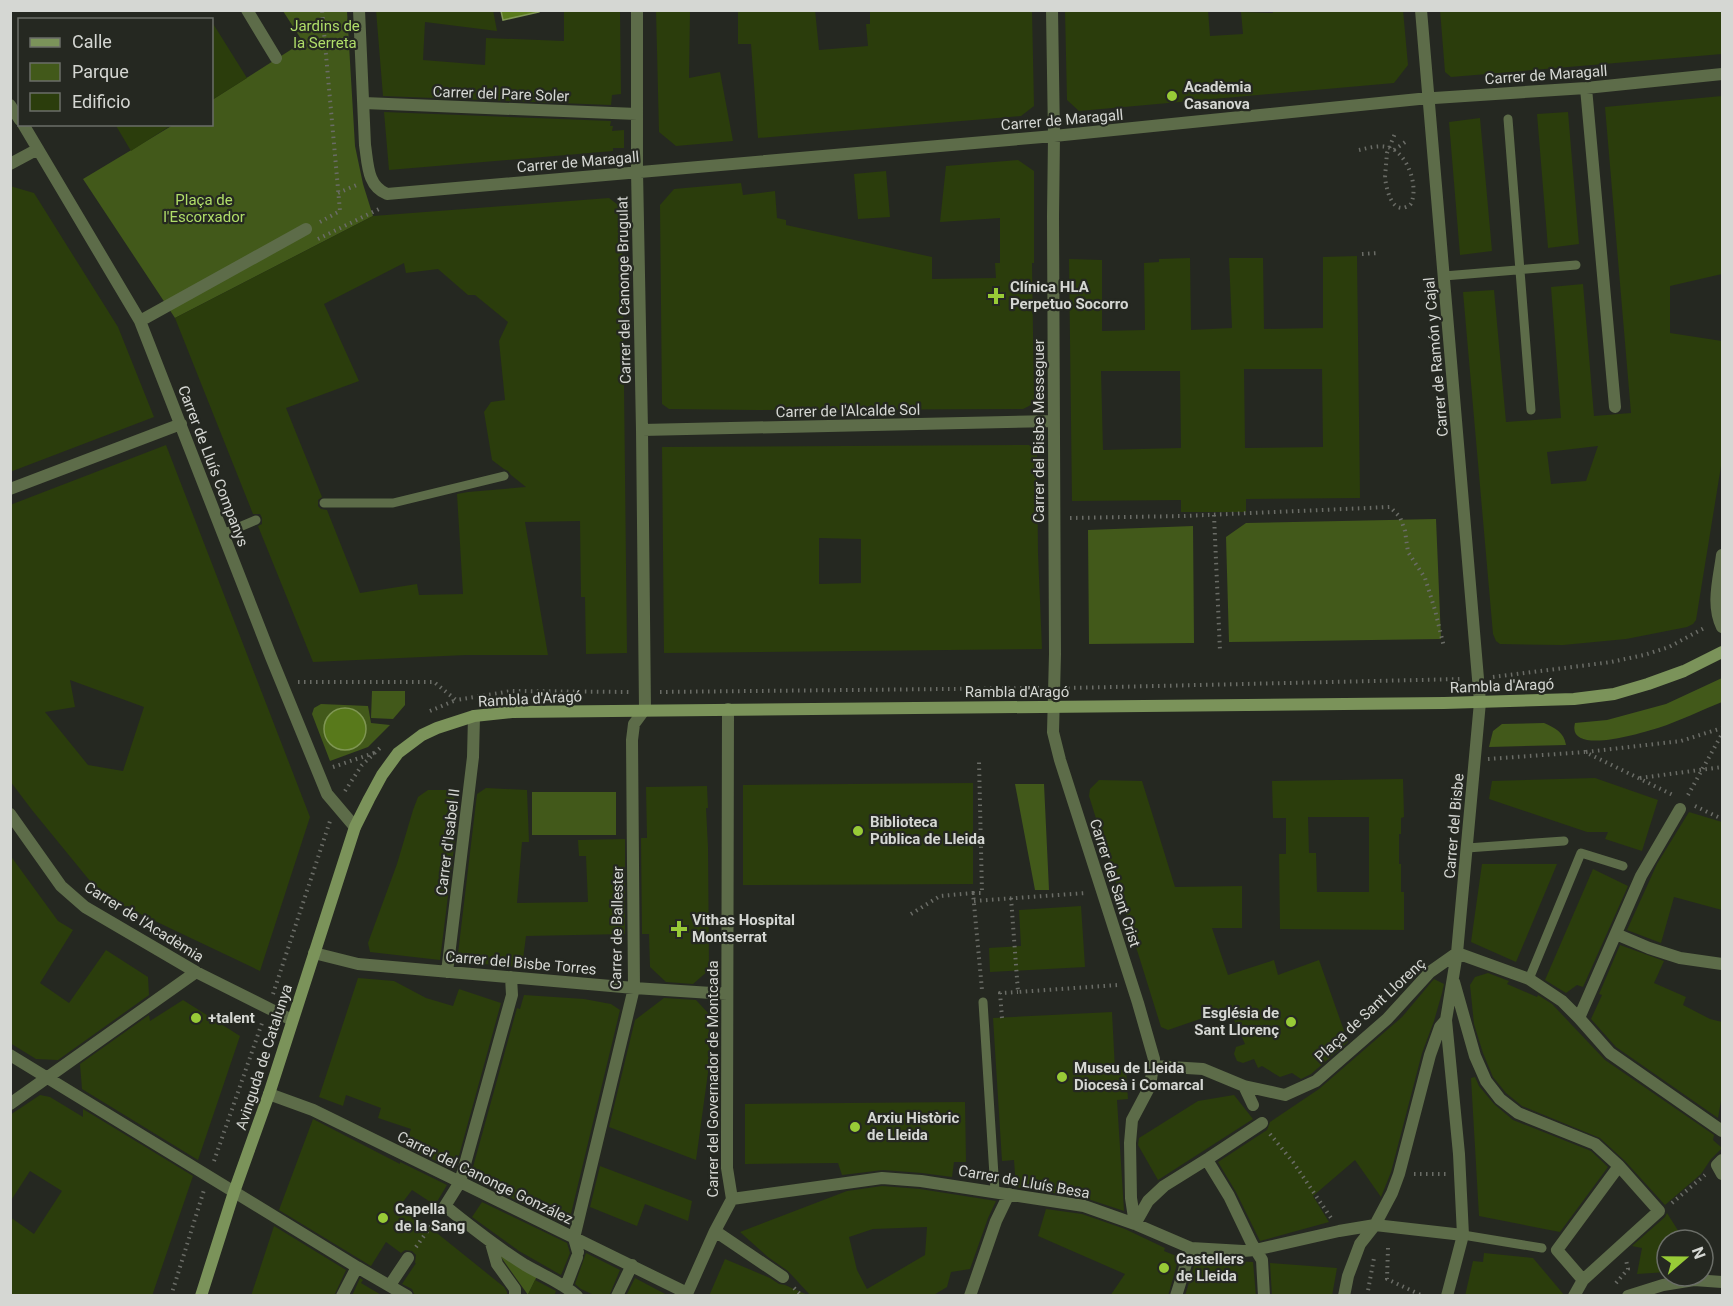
<svg xmlns="http://www.w3.org/2000/svg" width="1733" height="1306" font-family="Roboto,sans-serif">
  <rect width="100%" height="100%" fill="#252821"/>
  <path fill="#42591a" d="M283,11H347L355,146L363,184L373,216L175,318L83,179L173,125L212,124V100L303,42Z
    M1436,519L1441,639L1229,642L1226,537L1246,523Z
    M1193,526L1194,643L1089,644L1088,530Z
    M1722,678V702C1701,710 1680,721 1658,728C1644,732 1566,757 1575,723L1607,720L1666,704Z
    M372,691H405V705L393,719L371,718Z
    M321,704L368,706L371,723L390,725L368,747L330,761L312,714L314,708Z
    M1544,723C1555,728 1564,732 1566,745L1489,747L1493,731L1502,724Z
    M1015,784H1044L1049,890H1035Z
    M532,792H616V835H532Z
    M496,1250L537,1276L528,1295Z"/>
  <path fill="#58791b" stroke="#7e9552" stroke-width="1.5" d="M501,11H539V12L503,20Z
    M324 729a21 21 0 1 1 42 0a21 21 0 1 1-42 0Z"/>
  <path fill="#2b3d0c" fill-rule="evenodd" d="M376,10H493L497,31L425,22L423,60L485,65L486,38L564,41V10H620L621,94L612,95L611,105L383,96Z
    M656,10H690L689,78L720,72L733,141L676,146L659,132Z
    M738,10H815L819,50L868,46L866,24H870V10H1032L1034,106L1021,116L758,138L751,44H738Z
    M1065,10H1208L1210,36L1243,34L1241,12L1273,13L1272,10H1403L1408,65L1394,83L1079,111L1067,100Z
    M1440,10H1722V54L1451,77L1445,72Z
    M212,22L247,78L212,100Z
    M1722,96V274L1670,286V333L1722,341V460L1696,620L1693,624L1687,627L1626,639L1563,645L1500,644L1496,641L1493,634L1463,292L1494,290L1506,422L1561,418L1551,287L1583,284L1594,416L1631,413L1605,107ZM1598,446L1586,481L1551,484L1547,452Z
    M384,112L611,121L610,126H613L612,131L624,130V148H613V151L389,170Z
    M1568,112L1579,244L1548,248L1537,114Z
    M1480,118L1492,251L1460,255L1449,122Z
    M115,124H173L131,151Z
    M1018,160L1034,171V263H1032L1034,402L1029,406L1023,409L756,410L669,409L662,404L660,205L674,189L741,183L743,195L775,191L777,218L786,220V225L932,257V279L996,278L995,263H1000V218L940,222L946,166Z
    M886,171L890,217L858,219L854,174Z
    M10,186L34,193L118,327L154,417L10,472Z
    M609,198L622,208L627,653L586,654L585,597H581L580,521L525,522L548,655H466L313,662L258,526L262,524V518L260,514H253L175,318L373,216ZM404,263L406,273L438,269L468,295H475L508,322L499,341L505,400L491,402L484,412L492,460L504,469L508,471L511,475L526,487L468,492L457,494L463,594L419,595L417,584L360,593L327,510L321,509L318,506V500L322,497L286,408L359,381L324,304Z
    M1357,256L1360,498L1246,499V512H1181V500L1072,501L1069,259L1102,260V331L1145,330L1144,263L1159,262V259L1190,258L1191,330L1232,328L1229,258H1263L1264,329L1323,328V257ZM1244,369H1322L1323,447L1245,448ZM1101,371H1180L1181,448L1103,450Z
    M166,445L310,817L260,971L115,902L90,881L32,810L10,781V505ZM70,680L144,707L123,771L88,765L45,712L75,707Z
    M1029,445L1037,452L1038,553L1042,649L664,653L662,447ZM819,538L861,539V583L819,584Z
    M1595,778L1658,800L1642,851L1605,839L1608,832H1587L1489,799L1492,781Z
    M1403,779L1404,817L1401,818V834H1399V864H1401V892H1404V930L1280,929L1279,854H1286V818H1273L1272,781ZM1308,817H1369V892H1317L1316,853H1309Z
    M1099,780L1142,781L1175,887L1242,886V928H1212L1228,975L1274,960L1278,975L1319,960L1348,1042L1311,1074L1301,1079L1292,1073L1280,1077L1262,1066L1258,1068L1254,1059L1243,1063L1237,1061L1234,1054L1236,1047L1245,1044L1229,1009L1168,1030L1161,1027L1089,796L1090,789Z
    M973,783V884L743,885V785Z
    M707,786L708,808H706L708,847L709,970L693,984L666,982L650,967L649,934H642L641,838H647L646,787Z
    M486,788L527,790L529,842H522L517,903L588,902L586,856H579L578,840L625,839V934L526,936L522,967L457,962L477,794Z
    M428,790H455L453,812L459,807L440,960L370,952L368,943L397,864L413,810L418,797Z
    M1689,812L1722,822V910L1674,897L1661,943L1627,930L1657,864Z
    M10,855L58,921L73,930L40,983L69,1003L106,950L148,977L149,995L58,1060L36,1059L10,1043Z
    M1482,864H1557L1516,962L1471,942Z
    M1593,869L1628,886L1583,987L1577,985L1566,993L1545,980Z
    M1081,906L1085,967L990,972L989,948L1021,946L1019,910Z
    M1620,945L1664,961L1654,983L1686,997L1683,1005L1710,1019L1722,1022V1095L1718,1118L1616,1047L1591,1019L1602,995L1599,994Z
    M1488,973L1509,981L1507,984L1537,997L1538,995L1552,1004L1605,1060L1714,1135L1713,1140L1722,1148L1711,1159L1701,1174L1665,1205L1625,1161L1600,1138L1522,1106L1506,1093L1493,1077L1483,1053L1474,1024L1470,985L1475,977Z
    M358,978L394,981L426,998L453,1006L459,989L501,1003L455,1170L405,1146L411,1129L378,1118L381,1108L346,1095L343,1106L319,1097Z
    M1434,979L1444,984L1442,993L1434,1021L1422,1053L1391,1172L1381,1197L1355,1160L1313,1196L1329,1222L1260,1241L1236,1192L1218,1162L1267,1130L1270,1122L1319,1089L1402,1017Z
    M524,995L584,999L611,1004L620,1010L569,1222L564,1224L479,1182L473,1167L517,1008L520,1009Z
    M664,998L696,1000L708,1013L710,1058L696,1160L609,1127L635,1020Z
    M183,1000L240,1036L198,1160L82,1089L80,1064L149,1015L150,1021Z
    M1112,1012L1115,1070H1126L1128,1099L1117,1100L1124,1211L1085,1198L1016,1187L1014,1160L1002,1161L993,1018Z
    M1475,1077L1479,1086L1494,1104L1513,1120L1591,1151L1608,1167L1560,1232L1479,1216L1471,1078Z
    M40,1095L50,1097L83,1117V1109L193,1176L152,1296H10V1217L34,1234L62,1191L30,1171L10,1202V1115Z
    M1234,1095L1253,1119L1158,1180L1138,1145L1139,1138L1198,1101Z
    M965,1102L966,1162H954L952,1177L922,1173L883,1170L842,1175L838,1163L745,1164V1104Z
    M313,1119L400,1164V1162L447,1185L435,1205L412,1190L402,1203L413,1212L412,1213L504,1287L507,1292V1296H415L412,1289L402,1284L416,1263H415L416,1255L412,1251L405,1250L401,1253L386,1242L371,1266L279,1210Z
    M600,1166L692,1201L688,1221L645,1204L637,1226L590,1207Z
    M882,1186L920,1189L996,1201L988,1218L970,1269L951,1272L947,1287L932,1296H811L788,1271L768,1257L740,1232L847,1191ZM927,1227L925,1255L867,1289L857,1270L849,1237L873,1229Z
    M482,1202L567,1243L570,1253L561,1275L519,1251L472,1217Z
    M1046,1209L1082,1214L1125,1229L1165,1248L1164,1251L1179,1257L1168,1296H1110L1125,1274L1038,1236Z
    M1667,1213L1684,1240H1667V1272L1637,1274L1642,1248L1632,1246L1665,1217Z
    M274,1226L346,1270L334,1296H251Z
    M586,1253L620,1270L609,1296H596L581,1289L575,1284Z
    M1484,1253L1533,1258L1565,1296H1465L1473,1261L1483,1262Z
    M725,1259L770,1278L779,1284L785,1285L810,1296H709Z
    M1196,1259L1253,1262L1256,1296H1185Z
    M1270,1263L1337,1268L1332,1296H1272Z
    M360,1278L363,1280L361,1283L383,1296H352Z
    M635,1278L669,1296H626Z
    M535,1280L556,1291L554,1296H527Z"/>
  <g fill="none" stroke-linecap="round" stroke-linejoin="round">
    <path stroke="#6a6c66" stroke-width="4" stroke-dasharray="1.5 4.5" stroke-linecap="butt" d="M1359,150C1368,148 1378,145 1387,147C1406,151 1418,183 1412,201C1411,205 1409,206 1406,207C1391,213 1386,187 1385,177
      M1394,150L1408,140
      M338,193L359,184
      M320,222L340,211L322,10
      M318,239L381,208
      M1362,254L1378,253
      M1214,515L1220,651
      M1070,518L1183,516L1390,507L1400,517L1405,531L1408,552L1425,578L1435,610L1444,647
      M1493,677L1611,662L1644,655L1669,647L1706,627
      M298,682H434L456,700L512,691L631,692
      M1068,688L1462,679
      M660,692L1039,688
      M430,711L456,700
      M1586,752L1681,741L1722,728
      M1488,759L1585,752L1675,796
      M333,767L374,753
      M1640,778L1722,767
      M345,791L362,765L380,748
      M1688,795L1722,734
      M1695,806L1722,819
      M973,893H982L979,761
      M1011,898L1018,992L1118,985
      M974,901L1086,893
      M911,914L940,896L973,893L982,990
      M273,994L330,821
      M1002,1018L1000,993L1018,992
      M1270,1134L1293,1162L1331,1218
      M214,1161L262,1023
      M1414,1174H1446
      M1672,1203L1705,1175
      M416,1247L436,1219
      M1388,1248L1387,1279L1423,1296
      M1616,1283L1628,1269L1626,1260
      M794,1288L802,1296
      M171,1296L204,1190
      M1367,1296L1374,1258"/>
    <path stroke="#5d6c49" stroke-width="9" d="M1508,119L1531,410
      M1444,276L1576,265
      M324,503H393L504,476
      M223,534L256,520
      M1467,848L1564,841
      M1529,979L1581,853L1623,866
      M983,1002L995,1191
      M1463,1235L1542,1248"/>
    <path stroke="#5d6c49" stroke-width="12" d="M247,10L276,58
      M359,10L365,145C368,164 367,186 387,194L1054,136L1419,99L1586,88L1722,74
      M1052,10L1054,136L1053,216L1055,654L1053,732L1060,760L1138,1003L1154,1059L1150,1086L1132,1120L1130,1143L1131,1198L1135,1224
      M1421,10L1480,702L1457,953L1446,1020L1459,1154L1463,1235L1447,1296
      M1586,88L1615,407
      M364,103L637,114
      M10,105L20,120
      M23,124L140,321L271,657L327,794L355,827
      M10,164L38,149
      M140,321L306,229
      M642,430L1054,421
      M10,489L181,424
      M1722,555C1719,579 1711,605 1722,627
      M10,814L61,886L85,907L196,972L292,1020
      M1616,934L1649,948L1680,958L1722,964
      M314,953L358,964L634,988L727,994
      M1457,953L1529,979L1562,1001L1579,1018L1610,1053L1722,1131
      M447,972L473,757L474,716
      M511,977L512,995L460,1182L445,1206C471,1227 496,1247 525,1265C542,1275 561,1282 577,1296
      M1454,982L1475,1056L1486,1081L1500,1099L1518,1113L1595,1144L1619,1166
      M1579,1018L1641,876L1680,809
      M10,1055L357,1267L407,1296
      M1154,1066L1203,1069L1244,1086L1285,1095L1316,1081L1387,1019L1430,972L1457,953
      M1244,1086L1253,1105
      M269,1094L313,1110L687,1293
      M10,1104L196,972
      M1207,1160L1229,1196L1252,1244L1262,1260L1264,1296
      M1722,1160L1717,1165L1722,1174
      M732,1199L882,1178L921,1181L1084,1206L1135,1224L1191,1248L1243,1251L1255,1250L1339,1231L1375,1225L1463,1235
      M1135,1224L1148,1201L1164,1186L1209,1158L1262,1123
      M715,1231L783,1277
      M491,1243L497,1264L515,1289V1296
      M578,1252L574,1238L634,988L632,740L634,724L645,709L642,430L637,171V10
      M390,1285L408,1258
      M566,1286L577,1257
      M342,1296L357,1267
      M617,1296L632,1265
      M686,1296L715,1231L732,1199L727,1168V1134L728,709
      M970,1296L996,1221L1009,1194
      M1176,1296L1191,1248
      M1344,1296L1348,1276L1360,1244L1375,1225L1392,1193L1399,1174L1430,1055L1440,1027L1446,1020
      M1574,1296L1583,1280L1659,1211L1619,1166L1557,1250L1583,1280
      M1628,1296L1663,1285L1694,1280L1722,1282"/>
    <path stroke="#7b935a" stroke-width="12" d="M201,1296L234,1192L269,1094L355,827L369,799L382,775L398,753L422,735L437,728L474,716L512,712L1444,703L1574,699L1614,694L1648,684L1684,671L1722,652"/>
    <path stroke="#6a6c66" stroke-width="4" stroke-dasharray="1.5 4.5" stroke-linecap="butt" d="M1385,177L1387,153L1396,131"/>
  </g>
  <g fill="#98cb37" stroke="#252821" stroke-width="2">
    <circle cx="1172" cy="96" r="6"/>
    <path d="M993 287h6v6h6v6h-6v6h-6v-6h-6v-6h6z"/>
    <circle cx="858" cy="831" r="6"/>
    <path d="M676 920h6v6h6v6h-6v6h-6v-6h-6v-6h6z"/>
    <circle cx="196" cy="1018" r="6"/>
    <circle cx="1291" cy="1022" r="6"/>
    <circle cx="1062" cy="1077" r="6"/>
    <circle cx="855" cy="1127" r="6"/>
    <circle cx="383" cy="1218" r="6"/>
    <circle cx="1164" cy="1268" r="6"/>
  </g>
  <g text-anchor="middle" dominant-baseline="central" stroke-width="4.5" stroke-linejoin="round" paint-order="stroke">
    <g font-size="15" fill="#b0de69" stroke="#252821">
      <text x="325" y="26">Jardins de<tspan x="325" dy="17">la Serreta</tspan></text>
      <text x="204" y="200">Plaça de<tspan x="204" dy="17">l'Escorxador</tspan></text>
    </g>
    <g font-size="15" fill="#d5d7d3" stroke="#252821">
      <text transform="translate(1546 75) rotate(-4)">Carrer de Maragall</text>
      <text transform="translate(501 94) rotate(2)">Carrer del Pare Soler</text>
      <text transform="translate(1062 120) rotate(-5)">Carrer de Maragall</text>
      <text transform="translate(578 162) rotate(-5)">Carrer de Maragall</text>
      <text transform="translate(624 290) rotate(-91)">Carrer del Canonge Brugulat</text>
      <text transform="translate(1436 357) rotate(-95)">Carrer de Ramón y Cajal</text>
      <text transform="translate(848 411) rotate(-1)">Carrer de l'Alcalde Sol</text>
      <text transform="translate(1039 431) rotate(-90)">Carrer del Bisbe Messeguer</text>
      <text transform="translate(213 466) rotate(69)">Carrer de Lluís Companys</text>
      <text transform="translate(1502 686) rotate(-2)">Rambla d'Aragó</text>
      <text x="1017" y="692">Rambla d'Aragó</text>
      <text transform="translate(530 699) rotate(-3)">Rambla d'Aragó</text>
      <text transform="translate(1454 826) rotate(-85)">Carrer del Bisbe</text>
      <text transform="translate(448 842) rotate(-83)">Carrer d'Isabel II</text>
      <text transform="translate(1115 883) rotate(72)">Carrer del Sant Crist</text>
      <text transform="translate(144 922) rotate(32)">Carrer de l'Acadèmia</text>
      <text transform="translate(617 928) rotate(-89)">Carrer de Ballester</text>
      <text transform="translate(521 963) rotate(5)">Carrer del Bisbe Torres</text>
      <text transform="translate(1370 1010) rotate(-43)">Plaça de Sant Llorenç</text>
      <text transform="translate(264 1057) rotate(-72)">Avinguda de Catalunya</text>
      <text transform="translate(713 1079) rotate(-90)">Carrer del Governador de Montcada</text>
      <text transform="translate(485 1178) rotate(26)">Carrer del Canonge González</text>
      <text transform="translate(1024 1182) rotate(10)">Carrer de Lluís Besa</text>
    </g>
    <g font-size="15" font-weight="bold" fill="#d5d7d3" stroke="#252821" text-anchor="start">
      <text x="1184" y="87">Acadèmia<tspan x="1184" dy="17">Casanova</tspan></text>
      <text x="1010" y="287">Clínica HLA<tspan x="1010" dy="17">Perpetuo Socorro</tspan></text>
      <text x="870" y="822">Biblioteca<tspan x="870" dy="17">Pública de Lleida</tspan></text>
      <text x="692" y="920">Vithas Hospital<tspan x="692" dy="17">Montserrat</tspan></text>
      <text x="1279" y="1013" text-anchor="end">Església de<tspan x="1279" dy="17">Sant Llorenç</tspan></text>
      <text x="208" y="1018">+talent</text>
      <text x="1074" y="1068">Museu de Lleida<tspan x="1074" dy="17">Diocesà i Comarcal</tspan></text>
      <text x="867" y="1118">Arxiu Històric<tspan x="867" dy="17">de Lleida</tspan></text>
      <text x="395" y="1209">Capella<tspan x="395" dy="17">de la Sang</tspan></text>
      <text x="1176" y="1259">Castellers<tspan x="1176" dy="17">de Lleida</tspan></text>
    </g>
  </g>
  <rect width="1733" height="1306" fill="none" stroke="#d5d7d3" stroke-width="24"/>
  <rect x="18" y="18" width="195" height="108" fill="#252821" stroke="#6b6e68" stroke-width="1.5"/>
  <rect x="30" y="38" width="30" height="9" fill="#7b935a" stroke="#6b6e68" stroke-width="1.5"/>
  <text x="72" y="48" font-size="18" fill="#d5d7d3">Calle</text>
  <rect x="30" y="63" width="30" height="18" fill="#42591a" stroke="#6b6e68" stroke-width="1.5"/>
  <text x="72" y="78" font-size="18" fill="#d5d7d3">Parque</text>
  <rect x="30" y="93" width="30" height="18" fill="#2b3d0c" stroke="#6b6e68" stroke-width="1.5"/>
  <text x="72" y="108" font-size="18" fill="#d5d7d3">Edificio</text>
  <g transform="translate(1685 1258) rotate(70)"><circle r="28" fill="#252821" stroke="#6b6e68" stroke-width="1.5"/>
  <path d="M0-4.5L10 22L0 15L-10 22Z" fill="#98cb37"/>
  <text y="-9" font-size="16" font-weight="bold" text-anchor="middle" fill="#d5d7d3">N</text>
  </g>
</svg>
